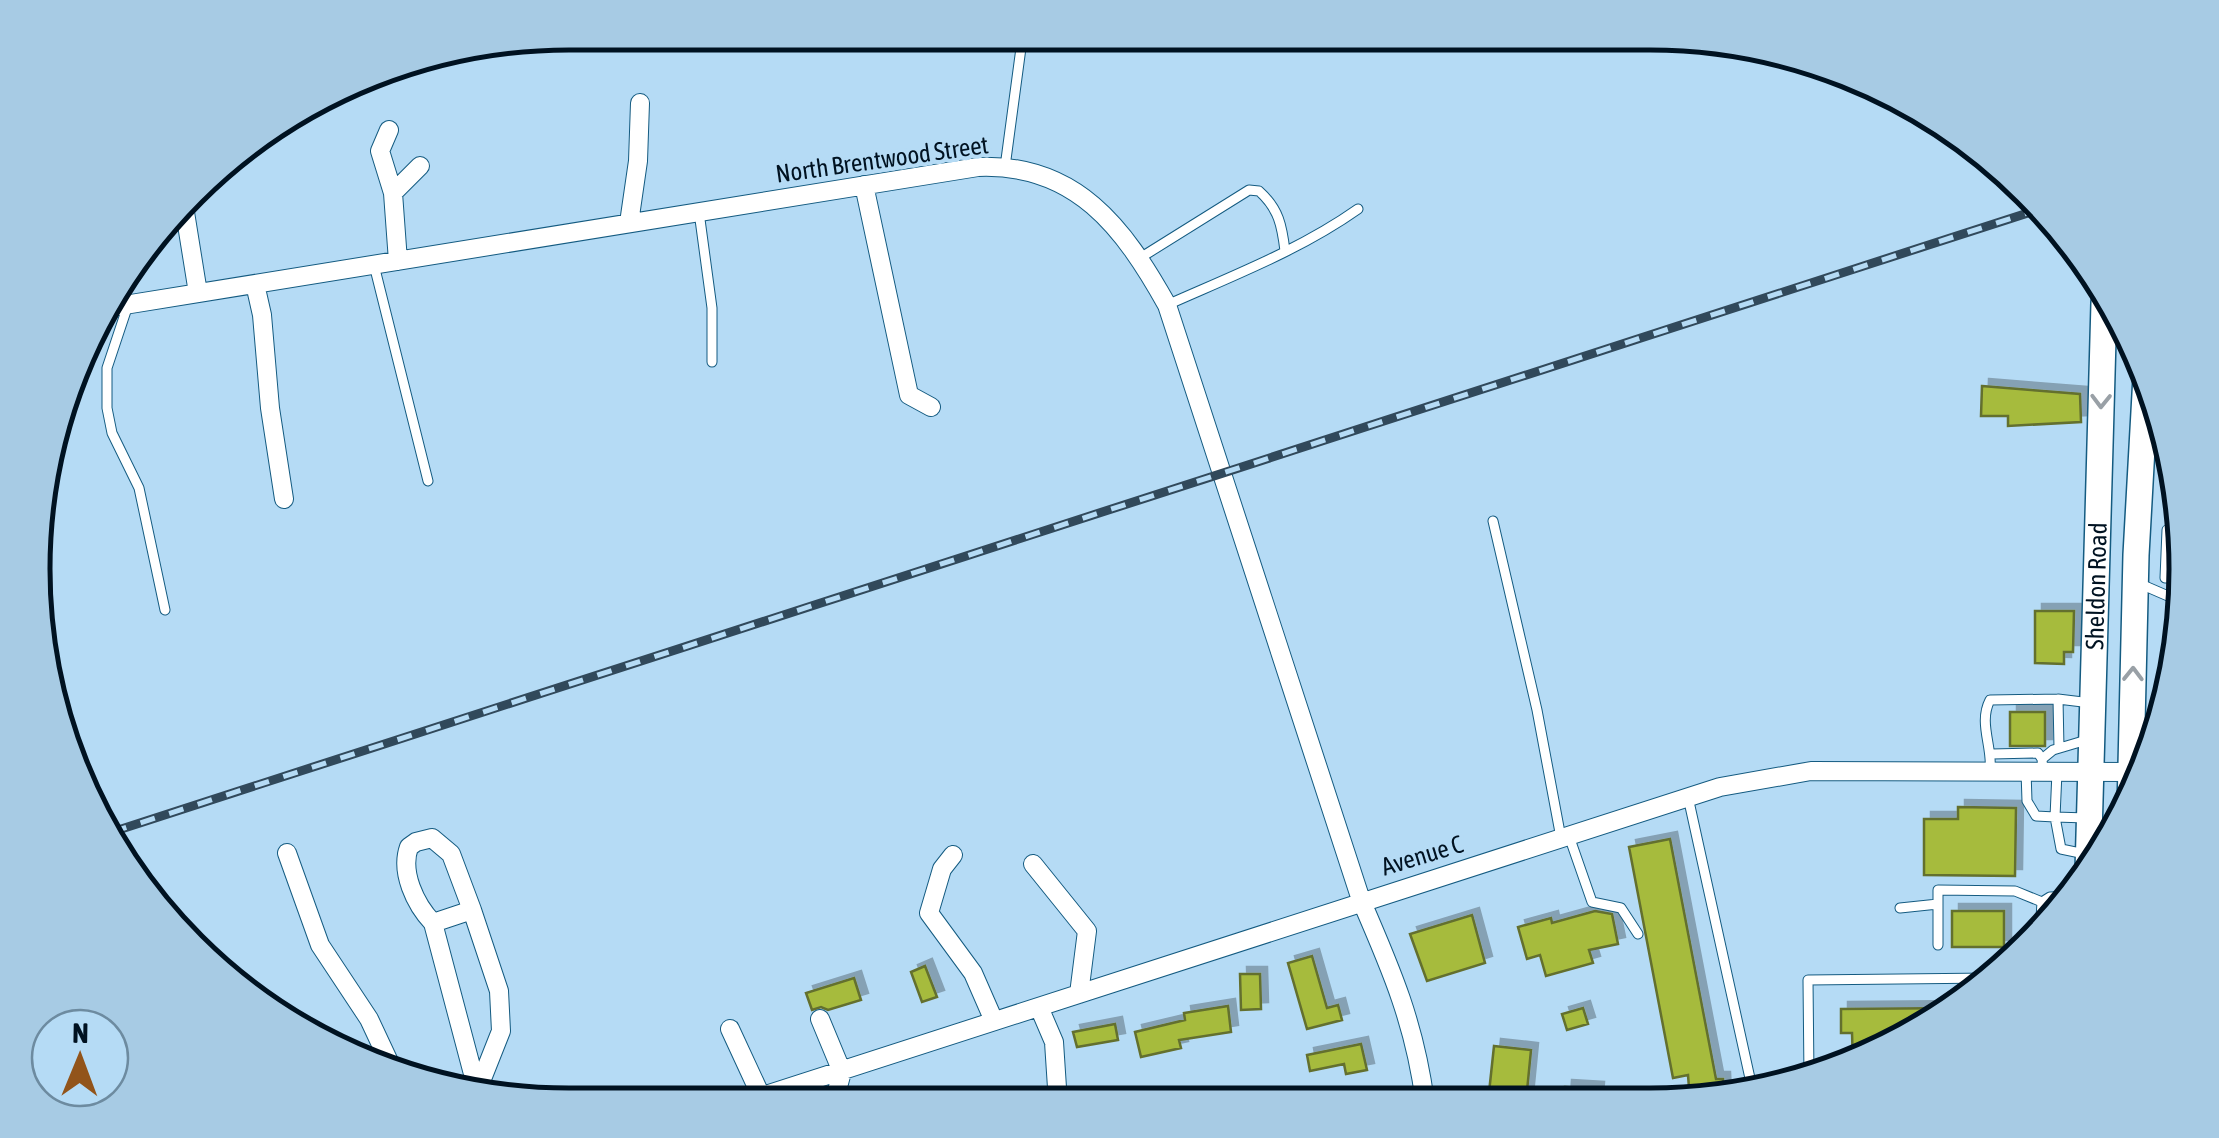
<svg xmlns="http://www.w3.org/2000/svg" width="2219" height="1138" font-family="'Asap Condensed',sans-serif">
  <defs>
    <filter id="shadow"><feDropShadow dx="7" dy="-7" stdDeviation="0" flood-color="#0004"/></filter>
  </defs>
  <rect width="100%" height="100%" fill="#b5dbf5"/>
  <path fill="#a6bb3d" stroke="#636f2e" stroke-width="2.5" filter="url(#shadow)" d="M1982,386L2080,394L2081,422L2008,426V416H1981Z
    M2035,611H2074L2073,652H2064V664L2035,663Z
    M2010,712H2045V746H2010Z
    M1958,807L2016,808L2015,876L1924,875V819H1958Z
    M1670,839L1716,1079H1723L1724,1100L1721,1101H1690L1688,1075L1673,1078L1629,847Z
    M1595,911L1612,914L1618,944L1589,950L1593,963L1546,976L1540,955L1527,959L1518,927L1551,918L1552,923Z
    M1952,911H2004V947H1952Z
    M1472,915L1485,963L1427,981L1410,934Z
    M1312,956L1327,1008L1338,1005L1342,1020L1307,1029L1288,963Z
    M925,966L937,997L922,1002L911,972Z
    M1240,974H1260L1261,1009L1241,1010Z
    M854,978L861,1000L828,1010L821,1007L812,1010L806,993Z
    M1228,1006L1231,1032L1179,1040L1181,1048L1141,1057L1135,1032L1185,1020L1184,1013Z
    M1583,1008L1588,1024L1567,1030L1562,1014Z
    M1957,1008L1949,1015L1853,1065L1852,1033H1841V1009Z
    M1115,1024L1118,1040L1077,1047L1073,1032Z
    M1361,1044L1367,1070L1346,1074L1344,1064L1310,1071L1307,1055Z
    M1494,1046L1531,1050L1526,1101L1488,1102Z
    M1565,1087L1597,1089L1596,1101H1564Z"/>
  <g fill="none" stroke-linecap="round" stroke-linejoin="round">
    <defs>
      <path id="lane" d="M1005,167L1023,33
        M699,212L712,308V362
        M1140,258L1249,190L1259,191C1279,209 1282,226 1285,251
        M374,265L428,481
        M128,305L107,368V408L112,433L139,488L165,610
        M1167,305C1232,276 1300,250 1358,209
        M1493,521L1537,710L1561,838
        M2176,530H2167L2165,578H2182
        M2138,583L2168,596L2184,595
        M2058,699L2059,748
        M1992,754L2038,753L2042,759L2043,771
        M2042,759L2053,750L2090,739
        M1990,771C1993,747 1978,723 1990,700L2058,699L2091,703
        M2026,771L2027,801L2036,816L2055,817L2057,772
        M1688,797L1753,1092
        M1569,836L1592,902L1621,908L1638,934
        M2085,854L2061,849L2055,817L2087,818
        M1900,908L1938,904
        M2040,934L2042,902L2050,897L2071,896
        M1938,945V890L2015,891L2042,902
        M1809,1077L1808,980L1990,978"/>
      <path id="street" d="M389,130L380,151L393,193
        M864,185L909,395L931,407
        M184,206L198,293
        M629,223L638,161L640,103
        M398,261L393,193L420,166
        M255,284L262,315L270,408L284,499
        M106,308L978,167C1076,163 1124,228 1167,305L1361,900C1392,971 1415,1025 1425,1102
        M287,853L320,945L369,1019L391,1066
        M953,855L942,869L929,913L973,973L994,1021
        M1033,864L1087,931L1079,994
        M433,923C415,904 400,872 409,847L416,842L432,838L451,854L472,910
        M1039,1007L1054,1042L1058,1103
        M820,1019L842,1072L835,1098L843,1103
        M730,1029L761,1096
        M477,1089L433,923L472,910L499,991L501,1031L478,1089
        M738,1104L1720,787L1811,771L2140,772"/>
      <g id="secondary">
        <path d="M2130,808L2136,555L2146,376"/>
        <path id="s1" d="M2088,871L2104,303"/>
      </g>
    </defs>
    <use href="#lane" stroke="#145b81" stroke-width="11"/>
    <use href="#street" stroke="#145b81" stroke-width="20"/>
    <use href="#secondary" stroke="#145b81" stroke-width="28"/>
    <use href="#lane" stroke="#fff" stroke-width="9"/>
    <use href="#street" stroke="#fff" stroke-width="18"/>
    <use href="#secondary" stroke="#fff" stroke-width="25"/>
    <defs>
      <path id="rail" d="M112,832L2043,208"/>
    </defs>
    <use href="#rail" stroke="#31495b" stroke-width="9"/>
    <use href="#rail" stroke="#b5dbf5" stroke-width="5" stroke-dasharray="15" stroke-linecap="butt"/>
  </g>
  <defs><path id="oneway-chevron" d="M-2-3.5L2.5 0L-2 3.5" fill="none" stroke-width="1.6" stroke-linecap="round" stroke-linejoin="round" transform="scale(2.5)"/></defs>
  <g stroke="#99a0a6">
    <use href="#oneway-chevron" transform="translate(2101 401) rotate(91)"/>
    <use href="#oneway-chevron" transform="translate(2133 674) rotate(-89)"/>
  </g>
  <g text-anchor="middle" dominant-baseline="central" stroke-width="8" stroke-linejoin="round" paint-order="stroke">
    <g font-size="25" fill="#001221" stroke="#b5dbf5">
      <text transform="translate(882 159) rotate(-8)">North Brentwood Street</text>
      <text stroke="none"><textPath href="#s1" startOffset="285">Sheldon Road</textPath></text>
      <text transform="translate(1422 855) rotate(-17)">Avenue C</text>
    </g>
  </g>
  <path d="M0 0H2219V1138H0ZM569 50H1650A519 519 0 0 1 2169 569V569A519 519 0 0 1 1650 1088H569A519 519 0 0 1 50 569V569A519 519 0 0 1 569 50Z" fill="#a7cbe4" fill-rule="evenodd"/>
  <path fill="none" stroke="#001221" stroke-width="5" d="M569 50H1650A519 519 0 0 1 2169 569V569A519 519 0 0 1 1650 1088H569A519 519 0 0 1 50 569V569A519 519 0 0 1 569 50Z"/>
  <g transform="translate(80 1058) rotate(1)"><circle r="48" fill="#b5dbf5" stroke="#6d8ba0" stroke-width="2.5"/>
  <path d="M0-8L18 38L0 25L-18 38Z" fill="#92541a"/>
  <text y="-15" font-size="28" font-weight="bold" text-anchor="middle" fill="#001221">N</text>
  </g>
</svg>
